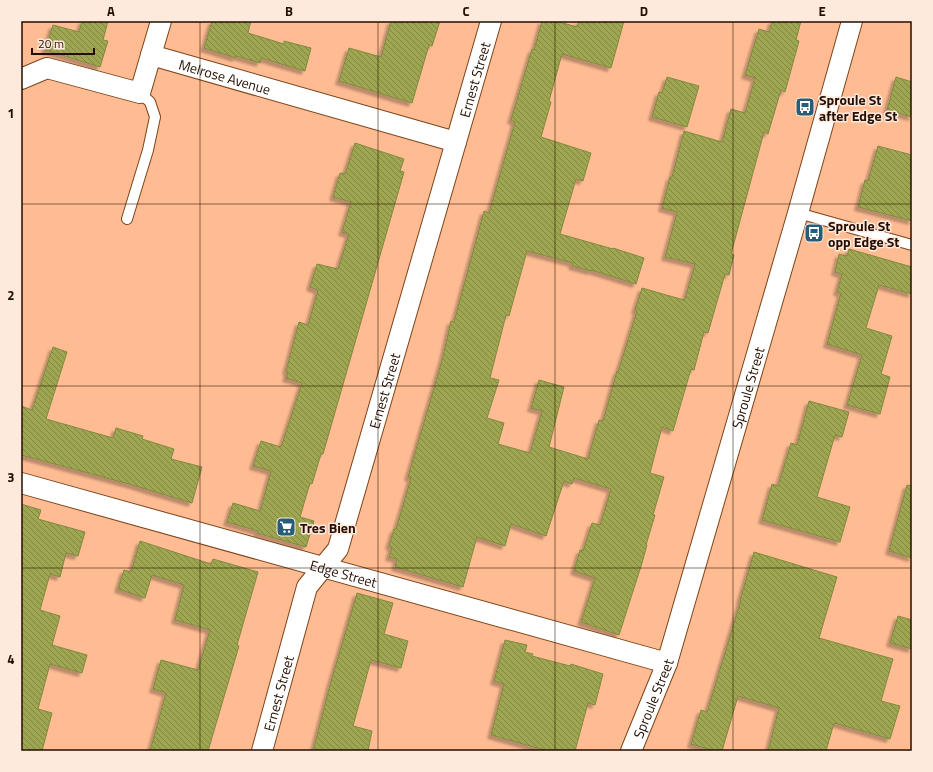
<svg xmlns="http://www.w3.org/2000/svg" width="933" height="772" font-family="'Titillium Web',sans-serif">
  <defs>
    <pattern id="building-back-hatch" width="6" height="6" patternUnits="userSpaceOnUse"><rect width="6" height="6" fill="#9ea651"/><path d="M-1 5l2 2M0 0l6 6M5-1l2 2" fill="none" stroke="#818641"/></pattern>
    <filter id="shadow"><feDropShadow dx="-3.5" dy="3.5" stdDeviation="1" flood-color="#0004"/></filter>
  </defs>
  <rect width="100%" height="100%" fill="#ffbc93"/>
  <path fill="url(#building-back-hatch)" stroke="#828841" filter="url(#shadow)" d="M82,21H108L103,40L108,41L100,67L45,50L53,25L79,32Z
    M212,21H251L248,33L284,44V41L311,48L305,71L261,58L260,63L236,56V58L204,48Z
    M391,21H440L432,46L429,45L412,103L339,81L349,48L381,57Z
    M542,21H556L577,27L579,21H624L611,68L562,54L549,101L551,102L541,137L591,153L583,181L576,179L560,234L613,249V248L644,258L636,284L591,270V271L572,266L573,263L527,251L509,316L506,315L490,378L499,380L487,418L504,423L498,444L530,453L542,411L531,408L539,380L564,387L549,447L588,459L599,420L603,421L617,371L618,372L637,311L635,310L642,288L684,300L685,299L695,264L665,257L677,212L662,208L670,177H672L684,131L722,142L731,109L745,113L755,78L745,75L759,29L769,32L772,21H801L796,40L799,41L785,92L781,90L768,134L764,132L731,254L734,255L729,275L725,274L708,333L704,332L694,370L691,369L673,431L662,427L650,473L664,477L653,515H655L646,545H647L642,563L619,635L581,622L595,578L574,571L580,550L583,551L592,523L600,525L611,489L574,478L572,484L564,481L546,536L511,524L505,546L477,537L463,587L395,567L397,559L389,557L392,547L389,546L394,529H396L411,478L408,477L443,357L451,321L454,322L484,211L489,213L515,122L511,120L532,49L534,50Z
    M667,77L699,86L687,127L652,117L659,92L662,93Z
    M896,77L912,82V117L887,110Z
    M355,143L404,159L400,171L404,172L323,454H321L312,484L310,483L300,517L314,521L306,547L257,533L258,531L227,522L233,503L260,511L271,471L253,466L261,441L281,447L302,383L286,378L288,372L286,371L299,322L308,325L318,290L310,287L317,264L338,269L349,234L342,232L351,202L333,197L340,173L345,174Z
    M878,146L912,155V221L858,207L865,180L868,181Z
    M849,249L912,267V294L879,285L866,328L892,336L881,374L890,377L880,414L847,405L862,355L827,344L841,293L837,292L842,274L835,272L839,254L847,256Z
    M53,347L67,352L46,419L113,438L116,428L143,436L142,439L174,449L171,459L202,467L192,503L129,484L21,455V406L32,410Z
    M809,401L849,412L842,437L835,435L817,497L850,507L840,542L762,520L772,484L778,486L791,443L797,445Z
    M907,485L912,486V558L889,551Z
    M21,504L41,510L38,519L85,532L78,556L66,553L60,577L50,574L40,610L60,616L52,645L87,655L82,673L50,664L38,709L52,713L42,751H21Z
    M140,541L211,564L213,559L258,572L237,645L239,646L208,751H150L166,693L153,689L161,660L198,670L210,630L175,620L184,585L152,575L145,598L118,589L124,570L131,572Z
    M754,552L837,577L819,638L893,659L881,701L900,706L890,739L834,723L826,751H768L779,708L738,696L722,751H715L691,744L701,710L707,712L741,600H740Z
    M357,593L393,603L384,634L408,641L401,668L371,660L353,726L372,731L368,751H313L330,685Z
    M898,616L912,620V649L890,643Z
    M505,640L527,645L525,652L533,654L532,656L570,666L571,664L603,674L595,705L588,703L575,751H548L491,735L504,684L494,681Z"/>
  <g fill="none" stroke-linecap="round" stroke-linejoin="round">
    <defs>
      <path id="lane" d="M798,213L912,245
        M127,219L148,150L155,117L150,102L140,93"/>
      <g id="street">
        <path d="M151,55L161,21"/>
        <path id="s1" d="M21,79L47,68L140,93L151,55L456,142"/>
        <path id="s2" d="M21,483L667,663"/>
        <path id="s3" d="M262,751L307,587L338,549L491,21"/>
        <path id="s4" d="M631,751L667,663L798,213L852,21"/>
      </g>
    </defs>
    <use href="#lane" stroke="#7c441a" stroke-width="12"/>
    <use href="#street" stroke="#7c441a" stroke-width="22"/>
    <use href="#lane" stroke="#fff" stroke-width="10"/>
    <use href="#street" stroke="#fff" stroke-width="20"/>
  </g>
  <path fill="none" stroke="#250e01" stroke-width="1" stroke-opacity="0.55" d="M200,21V751M378,21V751M555,21V751M733,21V751M21,204H912M21,386H912M21,568H912"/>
  <defs>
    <symbol id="bus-square" viewBox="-11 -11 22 22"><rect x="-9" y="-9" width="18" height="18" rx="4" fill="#275d79" stroke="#fee9dd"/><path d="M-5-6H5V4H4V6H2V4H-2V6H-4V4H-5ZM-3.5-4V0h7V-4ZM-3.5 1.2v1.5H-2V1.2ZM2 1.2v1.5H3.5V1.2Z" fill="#fff"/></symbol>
    <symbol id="supermarket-square" viewBox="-11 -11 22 22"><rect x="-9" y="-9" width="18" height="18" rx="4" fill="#275d79" stroke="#fee9dd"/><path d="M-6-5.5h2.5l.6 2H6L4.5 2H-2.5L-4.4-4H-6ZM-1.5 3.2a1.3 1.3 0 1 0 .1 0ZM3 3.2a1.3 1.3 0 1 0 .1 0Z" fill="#fff"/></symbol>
  </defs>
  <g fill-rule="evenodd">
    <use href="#bus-square" x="794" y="96" width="22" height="22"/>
    <use href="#bus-square" x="803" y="222" width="22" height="22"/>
    <use href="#supermarket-square" x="275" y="516" width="22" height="22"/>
  </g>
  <g text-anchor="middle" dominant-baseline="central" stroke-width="3" stroke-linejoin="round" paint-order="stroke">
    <g font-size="14" fill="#250e01" stroke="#fee9dd">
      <text stroke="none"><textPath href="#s1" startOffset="241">Melrose Avenue</textPath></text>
      <text stroke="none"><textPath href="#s3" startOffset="708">Ernest Street</textPath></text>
      <text stroke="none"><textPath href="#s4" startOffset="382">Sproule Street</textPath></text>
      <text stroke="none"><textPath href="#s3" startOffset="384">Ernest Street</textPath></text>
      <text stroke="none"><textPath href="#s2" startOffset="335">Edge Street</textPath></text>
      <text stroke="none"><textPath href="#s3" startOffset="60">Ernest Street</textPath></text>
      <text stroke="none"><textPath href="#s4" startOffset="57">Sproule Street</textPath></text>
    </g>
    <g font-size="14" font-weight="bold" fill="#250e01" stroke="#fee9dd" text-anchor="start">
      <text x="819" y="99">Sproule St<tspan x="819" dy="16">after Edge St</tspan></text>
      <text x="828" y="225">Sproule St<tspan x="828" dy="16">opp Edge St</tspan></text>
      <text x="300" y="527">Tres Bien</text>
    </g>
  </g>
  <rect width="933" height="772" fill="none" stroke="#fee9dd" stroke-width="44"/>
  <path d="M32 48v6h62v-6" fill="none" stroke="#250e01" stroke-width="2"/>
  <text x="38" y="48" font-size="12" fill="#250e01" stroke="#fee9dd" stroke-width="3" paint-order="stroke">20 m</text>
  <rect x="22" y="22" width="889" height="728" fill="none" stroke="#250e01" stroke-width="1.5"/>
  <g font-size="13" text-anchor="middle" font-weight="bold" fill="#250e01">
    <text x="111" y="16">A</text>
    <text x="289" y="16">B</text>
    <text x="466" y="16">C</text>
    <text x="644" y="16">D</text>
    <text x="822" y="16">E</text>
    <text x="11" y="118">1</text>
    <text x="11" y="300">2</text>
    <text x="11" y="482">3</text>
    <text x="11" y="664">4</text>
  </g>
</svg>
